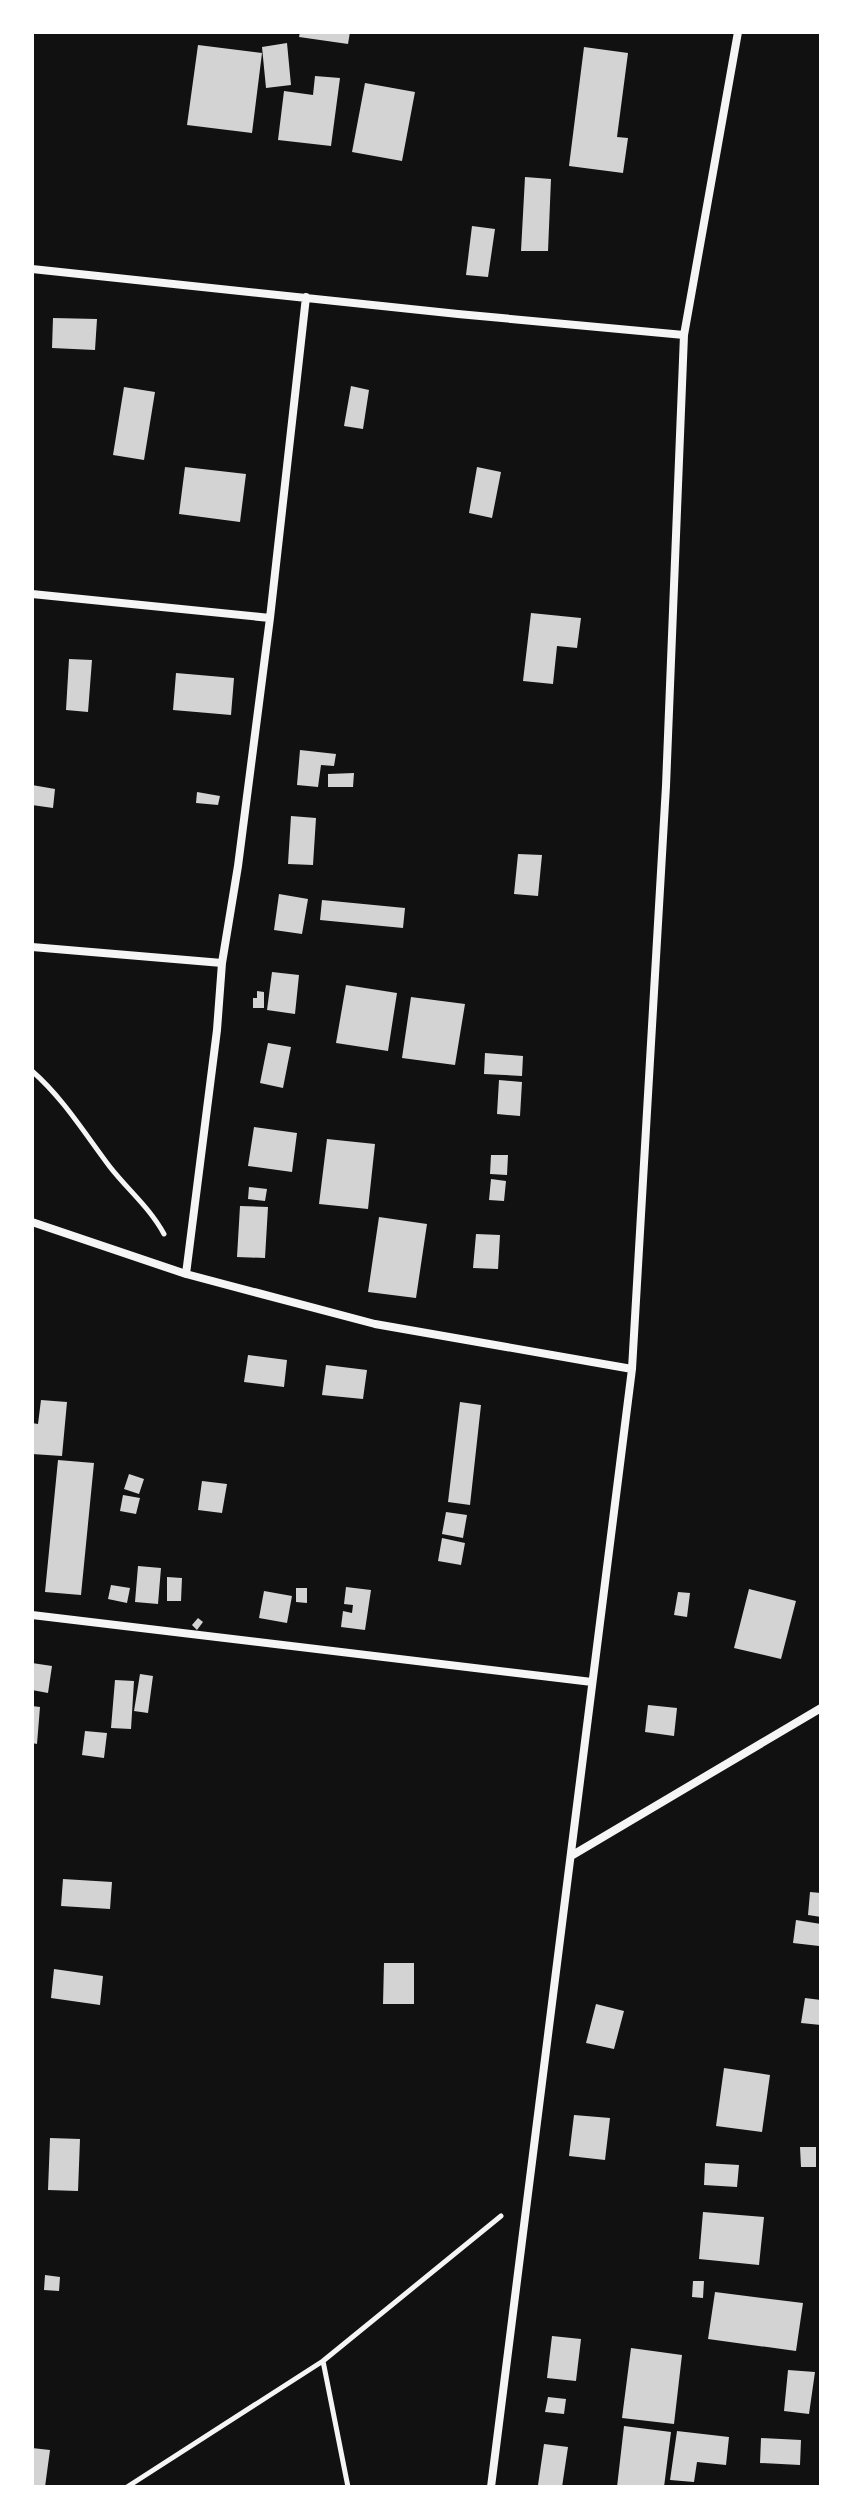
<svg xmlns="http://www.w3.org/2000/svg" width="853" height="2519" font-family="Figtree,sans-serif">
  <rect width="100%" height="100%" fill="#111"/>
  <path fill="#d3d3d3" d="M300,32H350L348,44L299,37Z
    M287,43L291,85L266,88L262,47Z
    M198,45L262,53L252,133L187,125Z
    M584,47L628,53L617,137L628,138L623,173L569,166Z
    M315,76L340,78L331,146L278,140L284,91L313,95Z
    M365,83L415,92L402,161L352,152Z
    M525,177L551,179L548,251H521Z
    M472,226L495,229L488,277L466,275Z
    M53,318L97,319L95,350L52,348Z
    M351,386L369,390L363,429L344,426Z
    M124,387L155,392L144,460L113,455Z
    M185,467L246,474L240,522L179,514Z
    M477,467L501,472L492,518L469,513Z
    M531,613L581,618L577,648L557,646L553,684L523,681Z
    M69,659L92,660L88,712L66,710Z
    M176,673L234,678L231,715L173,710Z
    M300,750L336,754L334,766L321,765L318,787L297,785Z
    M354,773L353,787H328V774Z
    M32,785L55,789L53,808L32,805Z
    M197,792L220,796L218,805L196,803Z
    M291,816L316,818L313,865L288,864Z
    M518,854L542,855L538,896L514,894Z
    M279,894L308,899L302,934L274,930Z
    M322,900L405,908L403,928L320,920Z
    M272,972L299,975L295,1014L267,1010Z
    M346,985L397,993L388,1051L336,1043Z
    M257,991L264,992V1008H253V998H257Z
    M411,997L465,1004L455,1065L402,1058Z
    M268,1043L291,1047L283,1088L260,1083Z
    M485,1053L523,1056L522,1076L484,1074Z
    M499,1080L522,1082L520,1116L497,1114Z
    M254,1127L297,1133L292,1172L248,1166Z
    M327,1139L375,1144L368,1209L319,1204Z
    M491,1155H508L507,1175L490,1174Z
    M491,1179L506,1181L504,1201L489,1200Z
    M249,1187L267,1189L265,1201L248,1199Z
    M240,1206L268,1207L265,1258L237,1257Z
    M379,1217L427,1224L416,1298L368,1292Z
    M476,1234L500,1235L498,1269L473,1268Z
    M248,1355L287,1360L284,1387L244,1382Z
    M326,1365L367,1370L363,1399L322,1395Z
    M41,1400L67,1402L62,1456L32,1454V1423L38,1424Z
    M460,1402L481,1405L470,1505L448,1502Z
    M58,1460L94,1463L81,1595L45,1592Z
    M129,1474L144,1479L139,1494L124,1489Z
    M202,1481L227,1484L222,1513L198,1510Z
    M123,1495L140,1498L136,1514L120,1511Z
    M446,1512L467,1515L463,1538L442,1534Z
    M442,1538L465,1543L461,1565L438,1561Z
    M138,1566L161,1568L158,1604L135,1602Z
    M167,1577L182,1578L181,1601H167Z
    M111,1585L130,1588L127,1603L108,1599Z
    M346,1587L371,1590L365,1630L341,1627L343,1611L352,1613L353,1605L344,1604Z
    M296,1588H307V1603L296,1602Z
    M749,1589L796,1601L781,1659L734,1648Z
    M264,1591L292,1596L287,1623L259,1618Z
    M678,1592L690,1593L687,1617L674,1615Z
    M198,1618L203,1622L197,1630L192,1625Z
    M32,1663L52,1666L48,1693L32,1690Z
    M140,1674L153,1676L148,1713L134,1711Z
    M115,1680L134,1681L131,1729L111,1728Z
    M648,1705L677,1708L674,1736L645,1732Z
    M32,1706L40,1707L37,1744L32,1743Z
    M85,1731L107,1733L104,1758L82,1755Z
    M63,1879L112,1882L110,1909L61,1906Z
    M810,1892L821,1893V1917L808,1915Z
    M796,1920L821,1924L819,1946L793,1943Z
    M384,1963H414V2004H383Z
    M54,1969L103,1976L100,2005L51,1998Z
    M805,1998L821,2000V2025L801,2023Z
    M596,2004L624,2011L614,2049L586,2043Z
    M724,2068L770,2075L762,2132L716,2126Z
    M574,2115L610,2118L605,2160L569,2156Z
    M50,2138L80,2139L78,2191L48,2190Z
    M800,2147H816V2167H801Z
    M705,2163L739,2165L737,2187L704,2185Z
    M703,2212L764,2217L759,2265L699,2259Z
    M45,2275L60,2277L59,2291L44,2290Z
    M693,2281H704L703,2298L692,2297Z
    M715,2292L803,2303L796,2351L708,2339Z
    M552,2336L581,2339L576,2381L547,2378Z
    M631,2348L682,2355L674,2424L622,2418Z
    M788,2370L815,2372L809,2414L784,2411Z
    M548,2397L566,2399L564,2414L545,2412Z
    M624,2426L671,2432L664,2487H617Z
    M677,2431L729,2437L726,2465L697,2462L694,2482L670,2480Z
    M761,2438L801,2440L800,2465L760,2463Z
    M544,2444L568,2447L562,2487L538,2485Z
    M32,2448L50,2450L45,2487H32Z"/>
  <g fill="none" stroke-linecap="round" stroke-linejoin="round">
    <path stroke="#f5f5f5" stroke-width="5" d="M32,1071C63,1098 85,1134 110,1167C128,1190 150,1208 164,1234
      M323,2361L348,2487
      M127,2487L323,2361L501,2216"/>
    <path stroke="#f5f5f5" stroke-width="8" d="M32,269L458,314L684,335
      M32,594L270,618
      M32,947L222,963
      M32,1222L186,1274L375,1324L632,1369
      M186,1274L217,1030L222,963L238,866L270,618L306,297
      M32,1615L592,1682
      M571,1856L821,1708
      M491,2487L632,1369L666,786L684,335L738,32"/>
  </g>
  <rect width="853" height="2519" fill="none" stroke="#ffffff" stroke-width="68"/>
</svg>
